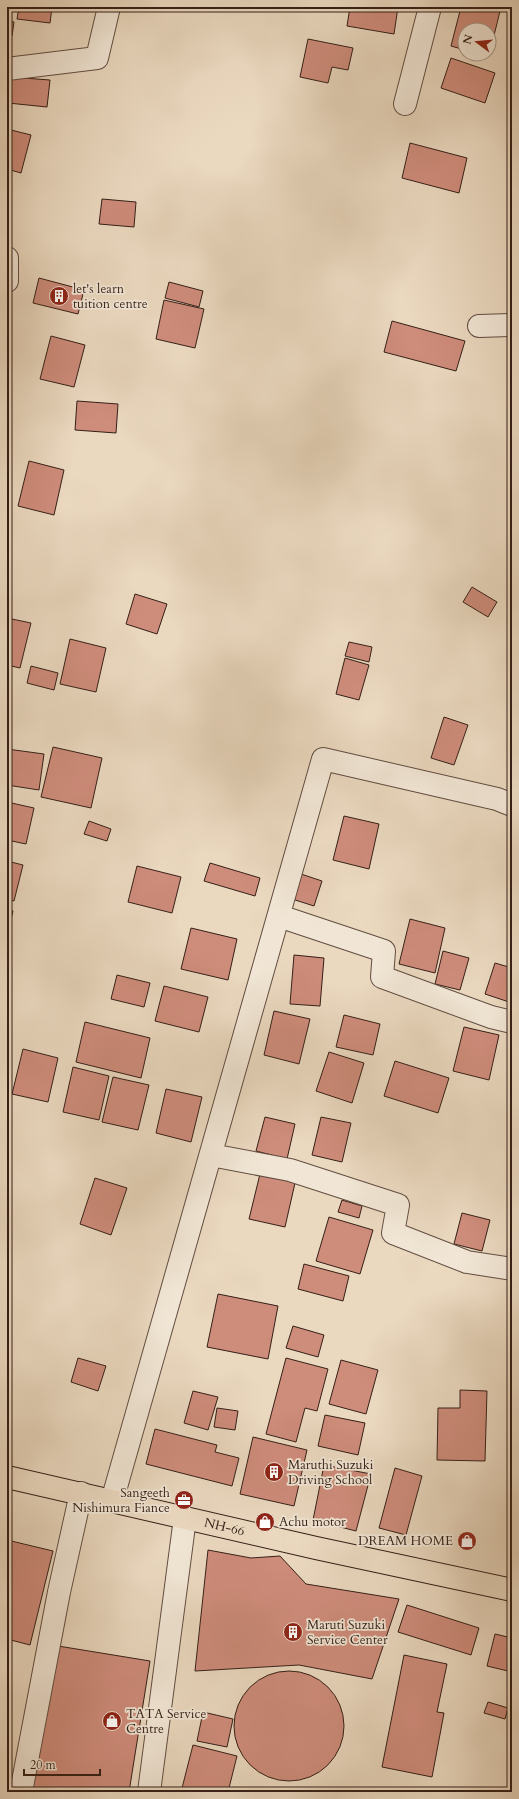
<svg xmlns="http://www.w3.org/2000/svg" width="519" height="1799" font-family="Cardo,serif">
  <rect width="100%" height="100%" fill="#ead8bf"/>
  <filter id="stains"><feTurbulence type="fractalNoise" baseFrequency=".005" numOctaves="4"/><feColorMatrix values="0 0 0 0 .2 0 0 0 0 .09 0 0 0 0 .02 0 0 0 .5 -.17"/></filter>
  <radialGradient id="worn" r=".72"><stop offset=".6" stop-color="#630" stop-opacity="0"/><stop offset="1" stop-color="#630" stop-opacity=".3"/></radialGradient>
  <path fill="#ce8c7b" stroke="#351f17" d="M19,7H52L50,23L17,19Z
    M350,7H398L394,34L347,26Z
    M461,7H501L489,56L480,54H489V30H465V50L451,46Z
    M7,21L14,22L12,36L7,35Z
    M308,39L353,48L348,70L332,67L328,83L300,77Z
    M451,58L495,73L485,103L441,88Z
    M10,77L50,80L47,107L8,103Z
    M7,129L31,135L21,173L7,169Z
    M410,143L467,158L459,193L402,178Z
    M102,199L136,202L134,227L99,224Z
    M39,278L84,290L78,314L33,303Z
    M169,282L203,291L199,307L165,298Z
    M164,300L204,309L195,348L156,339Z
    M392,321L465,341L456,371L384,352Z
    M51,336L85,345L74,387L40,379Z
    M77,401L118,404L116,433L75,430Z
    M29,461L64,470L54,515L18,506Z
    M472,587L497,602L488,617L463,602Z
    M135,594L167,604L157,634L126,624Z
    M7,618L31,623L20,668L7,665Z
    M70,639L106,648L96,692L60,684Z
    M349,642L372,647L369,662L345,656Z
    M345,658L369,665L359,700L336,694Z
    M31,666L58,673L54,690L27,683Z
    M444,717L468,725L454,765L431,758Z
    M53,747L102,758L91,808L41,797Z
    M7,749L44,754L39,790L7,785Z
    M7,802L34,808L26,844L7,840Z
    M344,816L379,824L369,869L333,860Z
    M89,821L111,829L107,841L84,834Z
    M7,861L23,865L14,901L7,899Z
    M210,863L260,878L255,896L204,881Z
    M137,866L181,877L172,913L128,902Z
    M298,873L322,881L314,906L289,898Z
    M7,910L13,911L7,935Z
    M410,919L445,928L435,973L399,964Z
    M191,928L237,939L228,980L181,969Z
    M443,951L469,958L460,990L435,984Z
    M294,955L324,958L320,1006L290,1004Z
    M495,963L512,968V1003L485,994Z
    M117,975L150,983L144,1007L111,999Z
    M164,986L208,997L199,1032L155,1021Z
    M274,1011L310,1019L299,1064L264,1055Z
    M344,1015L380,1024L373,1055L336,1047Z
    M85,1022L150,1038L141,1078L76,1062Z
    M464,1027L499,1035L489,1080L453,1071Z
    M23,1049L58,1058L48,1102L12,1094Z
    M329,1052L364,1063L352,1103L316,1091Z
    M395,1061L449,1078L438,1113L384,1096Z
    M73,1067L109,1076L99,1120L63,1112Z
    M113,1077L149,1085L138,1130L102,1122Z
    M166,1089L202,1097L191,1142L156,1133Z
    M265,1117L295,1124L287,1159L256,1151Z
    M321,1117L351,1123L342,1162L312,1155Z
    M260,1174L295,1183L285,1227L249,1219Z
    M95,1178L127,1188L111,1235L80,1224Z
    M342,1200L362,1206L359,1218L338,1212Z
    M462,1213L490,1220L482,1251L454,1244Z
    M329,1217L373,1230L360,1274L316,1261Z
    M304,1264L349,1276L343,1301L298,1289Z
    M218,1294L278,1306L268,1359L207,1347Z
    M293,1326L324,1335L318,1357L286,1348Z
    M78,1358L106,1366L98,1391L71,1382Z
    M286,1358L328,1369L317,1411L305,1408L296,1442L266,1434Z
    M341,1360L378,1370L366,1414L329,1404Z
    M460,1390L487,1391L485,1461L437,1460L438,1408H460Z
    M193,1391L218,1397L208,1430L184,1423Z
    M217,1408L238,1411L235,1430L214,1427Z
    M325,1415L365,1423L358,1455L318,1446Z
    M155,1429L217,1445L215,1452L239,1458L232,1486L146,1464Z
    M253,1437L307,1450L294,1506L240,1494Z
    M324,1465L371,1474L356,1531L313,1520Z
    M395,1468L422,1476L406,1535L379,1528Z
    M512,1527V1543L509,1542Z
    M7,1540L53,1551L30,1645L7,1639Z
    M208,1550L251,1558L280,1556L306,1584L399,1599L372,1679L299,1665L195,1671Z
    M407,1605L479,1628L471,1655L398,1632Z
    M495,1634L512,1638V1672L487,1666Z
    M52,1645L150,1661L129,1792H28Z
    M404,1655L447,1664L437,1712L444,1713L432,1777L382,1767Z
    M234 1726a55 55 0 1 1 110 0a55 55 0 1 1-110 0Z
    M488,1702L508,1708L505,1719L484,1713Z
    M203,1712L233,1719L227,1747L197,1741Z
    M193,1745L237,1756L228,1792H181Z"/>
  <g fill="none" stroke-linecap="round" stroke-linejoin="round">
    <defs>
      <path id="street" d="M7,69L97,58L109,7
        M405,104L430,7
        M7,258V281
        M479,326L512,325
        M279,916L384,951L382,977L491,1017L512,1022
        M211,1155L290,1170L398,1205L393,1233L467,1262L512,1269
        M112,1501L323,759L497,799L512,805
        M21,1792L59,1592L81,1493
        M149,1792L185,1518"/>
      <g id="primary">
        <path id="s1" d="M7,1477L316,1548L512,1590"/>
      </g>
    </defs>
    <use href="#street" stroke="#624d41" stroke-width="24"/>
    <use href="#primary" stroke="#351f17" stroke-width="24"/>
    <use href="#street" stroke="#f1e6d5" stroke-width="22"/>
    <use href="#primary" stroke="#ead8bf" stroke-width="22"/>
  </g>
  <defs>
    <symbol id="building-disc" viewBox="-11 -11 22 22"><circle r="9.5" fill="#8f2418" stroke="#f1e6d5"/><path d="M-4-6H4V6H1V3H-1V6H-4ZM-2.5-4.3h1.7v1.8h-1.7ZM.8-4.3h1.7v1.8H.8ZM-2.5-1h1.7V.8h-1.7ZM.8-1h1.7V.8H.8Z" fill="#fff"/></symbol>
    <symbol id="office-disc" viewBox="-11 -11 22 22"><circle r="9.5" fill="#8f2418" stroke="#f1e6d5"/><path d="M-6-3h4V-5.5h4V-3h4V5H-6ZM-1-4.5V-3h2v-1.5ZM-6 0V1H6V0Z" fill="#fff"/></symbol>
    <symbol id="shop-disc" viewBox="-11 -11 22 22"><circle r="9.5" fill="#8f2418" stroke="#f1e6d5"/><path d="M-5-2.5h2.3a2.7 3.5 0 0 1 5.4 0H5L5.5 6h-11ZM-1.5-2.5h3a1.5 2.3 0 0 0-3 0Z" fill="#fff"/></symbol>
  </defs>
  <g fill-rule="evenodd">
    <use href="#building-disc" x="48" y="285" width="22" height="22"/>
    <use href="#building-disc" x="263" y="1461" width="22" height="22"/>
    <use href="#office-disc" x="173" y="1489" width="22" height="22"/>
    <use href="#shop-disc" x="254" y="1511" width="22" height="22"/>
    <use href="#shop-disc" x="456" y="1530" width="22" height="22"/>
    <use href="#building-disc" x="282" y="1621" width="22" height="22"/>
    <use href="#shop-disc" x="101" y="1710" width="22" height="22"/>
  </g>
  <g text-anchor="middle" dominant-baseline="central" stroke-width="3.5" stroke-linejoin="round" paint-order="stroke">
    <g font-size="13" fill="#351f17" stroke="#f1e6d5" text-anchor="start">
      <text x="73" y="289">let's learn<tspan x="73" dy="15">tuition centre</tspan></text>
      <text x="288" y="1465">Maruthi Suzuki<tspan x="288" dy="15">Driving School</tspan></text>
      <text x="170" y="1493" text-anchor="end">Sangeeth<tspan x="170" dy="15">Nishimura Fiance</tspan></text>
      <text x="279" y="1522">Achu motor</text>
      <text x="453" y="1541" text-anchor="end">DREAM HOME</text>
      <text x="307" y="1625">Maruti Suzuki<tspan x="307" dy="15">Service Center</tspan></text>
      <text x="126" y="1714">TATA Service<tspan x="126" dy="15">Centre</tspan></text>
    </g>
    <g font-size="13" fill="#351f17" stroke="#f1e6d5">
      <text stroke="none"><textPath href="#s1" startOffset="223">NH-66</textPath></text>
    </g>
  </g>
  <rect width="519" height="1799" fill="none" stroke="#ead8bf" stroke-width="24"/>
  <rect x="8" y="8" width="503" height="1783" fill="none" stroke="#351f17" stroke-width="2"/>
  <rect x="12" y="12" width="495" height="1775" fill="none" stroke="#351f17"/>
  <g transform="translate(477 42) rotate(286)"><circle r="19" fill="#f1e6d5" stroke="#a69689"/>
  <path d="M0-3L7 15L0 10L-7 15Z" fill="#8f2418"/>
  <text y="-6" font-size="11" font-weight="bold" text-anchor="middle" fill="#351f17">N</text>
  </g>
  <path d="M24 1769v6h76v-6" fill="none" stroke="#351f17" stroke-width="2"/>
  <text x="30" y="1769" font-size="12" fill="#351f17" stroke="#f1e6d5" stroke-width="3" paint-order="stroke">20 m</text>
  <rect width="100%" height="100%" filter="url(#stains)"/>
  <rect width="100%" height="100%" fill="url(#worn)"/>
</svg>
